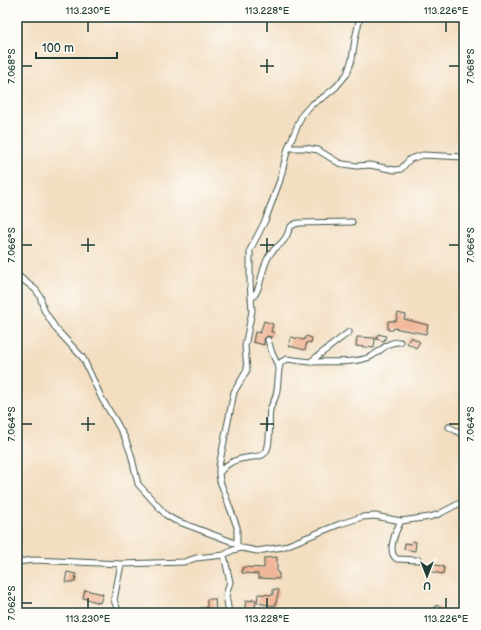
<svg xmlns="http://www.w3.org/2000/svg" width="481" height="630" font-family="'Balsamiq Sans',sans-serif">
  <rect width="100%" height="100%" fill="#fdfcf7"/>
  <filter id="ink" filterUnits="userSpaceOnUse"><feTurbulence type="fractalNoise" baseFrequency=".025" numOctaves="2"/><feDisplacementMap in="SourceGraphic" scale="8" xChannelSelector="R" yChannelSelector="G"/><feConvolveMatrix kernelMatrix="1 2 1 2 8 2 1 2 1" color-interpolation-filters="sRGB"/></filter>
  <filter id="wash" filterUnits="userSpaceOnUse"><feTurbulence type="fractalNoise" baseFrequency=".012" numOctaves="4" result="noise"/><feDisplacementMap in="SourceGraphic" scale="16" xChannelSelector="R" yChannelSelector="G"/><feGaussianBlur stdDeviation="0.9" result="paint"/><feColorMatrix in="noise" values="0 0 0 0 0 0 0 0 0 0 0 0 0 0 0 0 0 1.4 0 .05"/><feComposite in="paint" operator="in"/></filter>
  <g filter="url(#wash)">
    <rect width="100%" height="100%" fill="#f3dec1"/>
    <g id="blocks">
      <path fill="#f0ae8e" d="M398,313L406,315L404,319L428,325L426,334L394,328L393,330H388V321H396Z
        M264,321L273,324L271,332H274L272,337L267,336L264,339V345L253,342L255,332L260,333Z
        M378,334L386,336L384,341L376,339Z
        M306,336L312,338L311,343L307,342L305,350L289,346L291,337L304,340Z
        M357,337L375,338L374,348L356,346Z
        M411,337L420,342L416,348L407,343Z
        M412,541L416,542L415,551L404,549L405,543L411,544Z
        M277,557V573H279V579L258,578V574L242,573L243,567L264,568V558Z
        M433,564L444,567L443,574L432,572Z
        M67,572L76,574L75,582H65Z
        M273,589L279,590L275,606L257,603L258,594L273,595Z
        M85,590L103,594L100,603L83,598Z
        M207,599H215L216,613H200V608H207Z
        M252,599L256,600L254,613H244L246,600L252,601Z
        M436,605L443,608L441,612L434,609Z"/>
    </g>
  </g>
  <g filter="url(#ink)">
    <use href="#blocks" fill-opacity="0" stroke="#3f5549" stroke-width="1"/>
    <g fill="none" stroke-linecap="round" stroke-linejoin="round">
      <defs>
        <path id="street" d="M288,148H306L318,150L339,163L343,164L357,166L370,165L395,170L401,169L410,159L423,155L464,157
          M17,275L36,290L40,296L44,310L56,329L83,358L102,399L115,420L125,438L131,454L138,484L166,515L174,520L230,541L242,548
          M251,299C262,290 261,268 269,256C273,248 280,246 284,240C291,232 285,226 299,223L352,222
          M268,340L272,353L279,368
          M311,362C330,361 352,364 370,357C381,352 386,341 400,342
          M449,427L464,435
          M219,474V466L234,392L247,370L245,346L252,311L250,282V250L265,221L280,180L288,148L302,115L311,105L325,96L336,87L347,74L352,59L355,39L360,17
          M401,521C396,530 386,553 397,559L418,560
          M237,545V527L220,481L219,474C232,452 258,461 265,453C272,445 268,420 270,410C271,405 275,400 276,395C279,384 277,372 281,362L287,359L310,362L349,332
          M224,555L230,582L226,595L229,613
          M17,562L34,560L121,564L184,562L196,558L224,555L233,550L242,548L257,551L283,547L340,524L362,517L375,516L401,521L430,517L439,514L464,501
          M119,613L114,600L121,564"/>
      </defs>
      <use href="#street" stroke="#3f5549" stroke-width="7"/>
      <use href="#street" stroke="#fff" stroke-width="5"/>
    </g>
  </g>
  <path fill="none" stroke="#1f3d34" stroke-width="1.5" d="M88,22V32M267,22V32M446,22V32M267,59V73M22,66H32M260,66H274M449,66H459M88,238V252M267,238V252M22,245H32M81,245H95M260,245H274M449,245H459M88,417V431M267,417V431M22,424H32M81,424H95M260,424H274M449,424H459M88,598V608M267,598V608M446,598V608M22,603H32"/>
  <rect width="481" height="630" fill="none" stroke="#fdfcf7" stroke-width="44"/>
  <g transform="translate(427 576) rotate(180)" stroke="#fdfcf7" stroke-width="3" paint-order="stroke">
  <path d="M0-3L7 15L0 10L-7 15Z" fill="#1f3d34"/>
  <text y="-6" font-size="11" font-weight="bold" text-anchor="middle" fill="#1f3d34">U</text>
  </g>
  <path d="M36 52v6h81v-6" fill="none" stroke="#1f3d34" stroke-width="2"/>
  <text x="42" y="52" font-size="12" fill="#1f3d34" stroke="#fdfcf7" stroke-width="3" paint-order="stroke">100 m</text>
  <rect x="22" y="22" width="437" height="586" fill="none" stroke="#1f3d34" stroke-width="1.5"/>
  <g font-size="10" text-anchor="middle" fill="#1f3d34">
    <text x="88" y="14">113.230°E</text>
    <text x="267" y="14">113.228°E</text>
    <text x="446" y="14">113.226°E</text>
    <text transform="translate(470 66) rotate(-90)" y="4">7.068°S</text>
    <text transform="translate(11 66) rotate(-90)" y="4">7.068°S</text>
    <text transform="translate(470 245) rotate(-90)" y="4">7.066°S</text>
    <text transform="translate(11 245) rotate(-90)" y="4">7.066°S</text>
    <text transform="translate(470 424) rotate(-90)" y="4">7.064°S</text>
    <text transform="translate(11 424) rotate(-90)" y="4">7.064°S</text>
    <text transform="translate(11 603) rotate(-90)" y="4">7.062°S</text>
    <text x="88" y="622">113.230°E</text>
    <text x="267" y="622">113.228°E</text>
    <text x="446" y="622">113.226°E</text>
  </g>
</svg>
